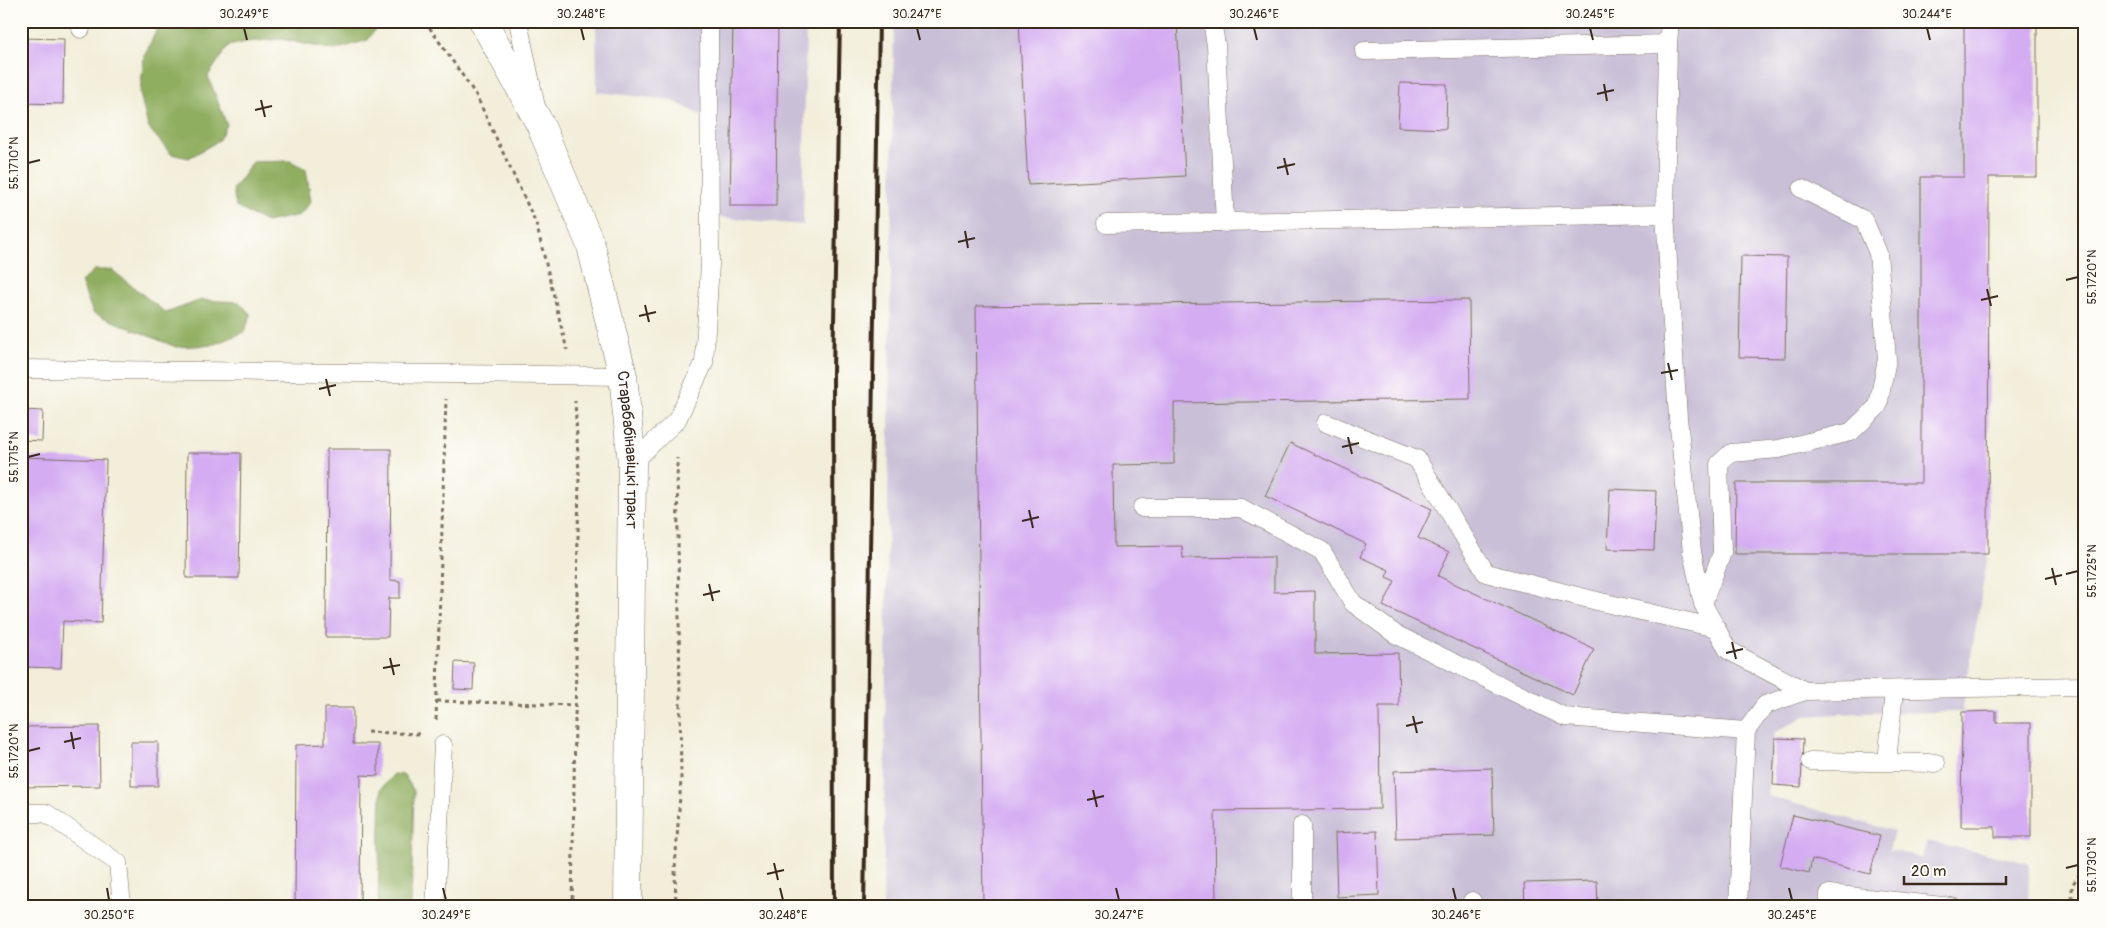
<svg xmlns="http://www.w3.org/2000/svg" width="2106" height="928" font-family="Pangolin,sans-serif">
  <rect width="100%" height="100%" fill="#fdfcf7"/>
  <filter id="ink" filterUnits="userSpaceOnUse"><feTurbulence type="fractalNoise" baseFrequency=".02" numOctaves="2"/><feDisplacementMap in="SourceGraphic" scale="10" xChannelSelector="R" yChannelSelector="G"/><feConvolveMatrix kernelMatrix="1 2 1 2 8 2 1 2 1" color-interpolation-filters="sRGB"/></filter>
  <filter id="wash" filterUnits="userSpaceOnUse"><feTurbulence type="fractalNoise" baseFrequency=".0096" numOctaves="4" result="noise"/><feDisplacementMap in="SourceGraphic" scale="20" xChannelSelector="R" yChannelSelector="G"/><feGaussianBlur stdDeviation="1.12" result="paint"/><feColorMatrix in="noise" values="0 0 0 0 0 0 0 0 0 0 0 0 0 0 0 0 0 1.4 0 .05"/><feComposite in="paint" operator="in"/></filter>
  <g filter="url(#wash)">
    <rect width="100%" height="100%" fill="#f2eeda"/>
    <path fill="#c9bfd7" d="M596,21H806L803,225L707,216L708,119L671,100L597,92Z
      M894,21H2037V177L1989,178L1988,554L1962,712L1859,713L1805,716L1774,733L1767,796L1894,831L1889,850L1922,857L1927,841L2029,863L2028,907H883Z"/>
    <path fill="#90ae61" stroke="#666c40" d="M164,21H377L378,25L368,40L334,50L281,39L246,42L228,46L208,76L227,125L218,141L189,158L171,154L148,127L140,93L144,56L160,23Z
      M290,161L306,169L311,202L300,215L266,222L236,207L233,189L253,162Z
      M94,270H112L166,313L201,300L239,302L251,315L244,332L212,345L176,347L93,313L81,282Z
      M394,774L404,775L414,791L411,907H383L378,904L381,789Z"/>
    <g id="blocks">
      <path fill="#d4acf2" d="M733,21H778L776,206H730Z
        M1019,21H1177L1185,176L1028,185Z
        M1964,21H2037V177H1989L1988,554H1735L1736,483H1921V177H1964Z
        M21,38L64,39L63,104L21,103Z
        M1400,83L1447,84L1446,129L1398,127Z
        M1741,256L1787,257L1785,358L1739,357Z
        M1469,300L1470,399L1174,403V464L1113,465L1114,547L1182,546L1183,558L1274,557V592L1315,591V654L1398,653L1399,706H1379L1380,809L1215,811L1216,907H983L976,306Z
        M21,410L43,411L42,441L21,440Z
        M1290,443L1432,509L1418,538L1449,552L1438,576L1594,649L1573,695L1383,606L1395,581L1386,577L1389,570L1360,557L1366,544L1265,496Z
        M327,449H391L390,580L400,581V598H389L388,637H326Z
        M187,453H241L239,578H186Z
        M23,457L106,460L101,623L63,621L61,668L21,667Z
        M1610,489L1656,491L1654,550L1607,549Z
        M455,662L474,663L473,690L454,689Z
        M325,708H353V744H378V776L361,775L360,907H295L296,745L325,744Z
        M1996,711V723H2031V837H1995V827H1961L1962,712Z
        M99,726L100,786L21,787V727Z
        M1775,738L1803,739L1801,787L1773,785Z
        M131,742H158V786H131Z
        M1492,768L1494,835L1396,838L1394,771Z
        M1793,815L1880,836L1870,874L1812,859L1809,873L1780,866Z
        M1377,831L1379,895L1337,897L1335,833Z
        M1597,881L1598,907H1525L1524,883Z"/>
    </g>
  </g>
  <g filter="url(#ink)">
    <use href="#blocks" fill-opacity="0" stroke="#7b6f60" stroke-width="1"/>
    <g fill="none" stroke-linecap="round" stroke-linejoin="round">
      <defs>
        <path id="service" d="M81,21V29
          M518,21L535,102
          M1212,21L1216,45L1225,223
          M1670,21L1668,44L1665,214L1678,418L1692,552L1703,604L1728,650L1805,691
          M1364,51L1668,44
          M1106,224L1665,214
          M21,369L623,376
          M1326,423L1417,459L1486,573L1601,602L1716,628
          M632,463L677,420L704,363L710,264L709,21
          M1142,508H1241L1322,551L1353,603L1395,634L1565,717L1746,731
          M1703,603L1722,553L1719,464L1731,453L1779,449L1851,432L1878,406L1887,359L1878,253L1864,220L1802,189
          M1810,761L1936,763
          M1887,762L1894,691
          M21,813H46L118,863L122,907
          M1302,825V907
          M435,907L443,745
          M1472,907V901
          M1738,907L1746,731L1765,705L1805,691L2085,686
          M1828,907L1829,894L1952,907"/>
        <g id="minor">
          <path id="s1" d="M483,21L540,124L591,246L623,376L632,463L628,907"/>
        </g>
      </defs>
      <use href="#service" stroke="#7b6f60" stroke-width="19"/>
      <use href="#minor" stroke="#7b6f60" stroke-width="29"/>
      <path stroke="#7b6f60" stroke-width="3" stroke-dasharray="4 4" stroke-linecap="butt" d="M425,21L476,95L536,223L567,350
        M437,701L575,705
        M436,720L446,399
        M367,732L420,734
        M572,907L579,476L575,401
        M676,907L675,869L681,780L677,458
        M2072,907V885L2085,867"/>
      <use href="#service" stroke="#fff" stroke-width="18"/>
      <use href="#minor" stroke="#fff" stroke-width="28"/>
      <path stroke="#3b2a1e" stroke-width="4" d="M834,907L833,372L840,21
        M864,907L879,21"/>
    </g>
  </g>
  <path fill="none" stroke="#3b2a1e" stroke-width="2" d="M244,28L247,40M581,28L584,40M917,28L920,40M1254,28L1257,40M1590,28L1593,40M1927,28L1930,40M1604,84L1607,101M1597,94L1614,90M261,100L265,117M255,110L272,106M1284,158L1288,175M28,163L40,160M1277,168L1295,164M965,231L968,248M958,242L975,238M2066,280L2078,277M1987,289L1991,306M1981,300L1998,296M645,305L649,322M639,316L656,312M1668,363L1672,380M1661,373L1678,370M326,379L330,396M319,389L336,385M1348,437L1352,454M1342,447L1359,443M28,457L40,454M1029,510L1033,528M1022,521L1039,517M2052,568L2056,585M2066,574L2078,571M2045,579L2062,575M709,584L713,601M703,595L720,591M1732,642L1736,659M1726,653L1743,649M390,658L394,675M383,668L400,665M1413,716L1417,733M1406,726L1423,722M71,732L74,749M64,742L81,738M28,751L40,748M1093,790L1097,807M1087,800L1104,796M774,863L778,880M2066,868L2078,865M767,874L784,870M107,888L109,900M443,888L446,900M780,888L783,900M1116,888L1119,900M1453,888L1456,900M1789,888L1792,900"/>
  <g text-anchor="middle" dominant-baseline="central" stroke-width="4" stroke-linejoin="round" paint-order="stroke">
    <g font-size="16" fill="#3b2a1e" stroke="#fdfcf7">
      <text stroke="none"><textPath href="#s1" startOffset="458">Старабабінавіцкі тракт</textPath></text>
    </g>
  </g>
  <rect width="2106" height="928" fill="none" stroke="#fdfcf7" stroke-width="55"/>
  <path d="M1904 876v8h102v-8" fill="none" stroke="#3b2a1e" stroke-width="2.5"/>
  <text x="1911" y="876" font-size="15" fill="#3b2a1e" stroke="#fdfcf7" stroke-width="4" paint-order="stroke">20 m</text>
  <rect x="28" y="28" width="2050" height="872" fill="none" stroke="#3b2a1e" stroke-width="2"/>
  <g font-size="12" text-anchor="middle" fill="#3b2a1e">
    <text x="244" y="18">30.249°E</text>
    <text x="581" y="18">30.248°E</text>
    <text x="917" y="18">30.247°E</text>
    <text x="1254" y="18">30.246°E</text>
    <text x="1590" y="18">30.245°E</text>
    <text x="1927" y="18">30.244°E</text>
    <text transform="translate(14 163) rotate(-90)" y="4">55.1710°N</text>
    <text transform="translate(2092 277) rotate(-90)" y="4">55.1720°N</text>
    <text transform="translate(14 457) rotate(-90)" y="4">55.1715°N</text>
    <text transform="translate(2092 571) rotate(-90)" y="4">55.1725°N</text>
    <text transform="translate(14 751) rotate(-90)" y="4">55.1720°N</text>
    <text transform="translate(2092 865) rotate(-90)" y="4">55.1730°N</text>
    <text x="109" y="919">30.250°E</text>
    <text x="446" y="919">30.249°E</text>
    <text x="783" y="919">30.248°E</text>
    <text x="1119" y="919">30.247°E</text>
    <text x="1456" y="919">30.246°E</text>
    <text x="1792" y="919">30.245°E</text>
  </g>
</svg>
